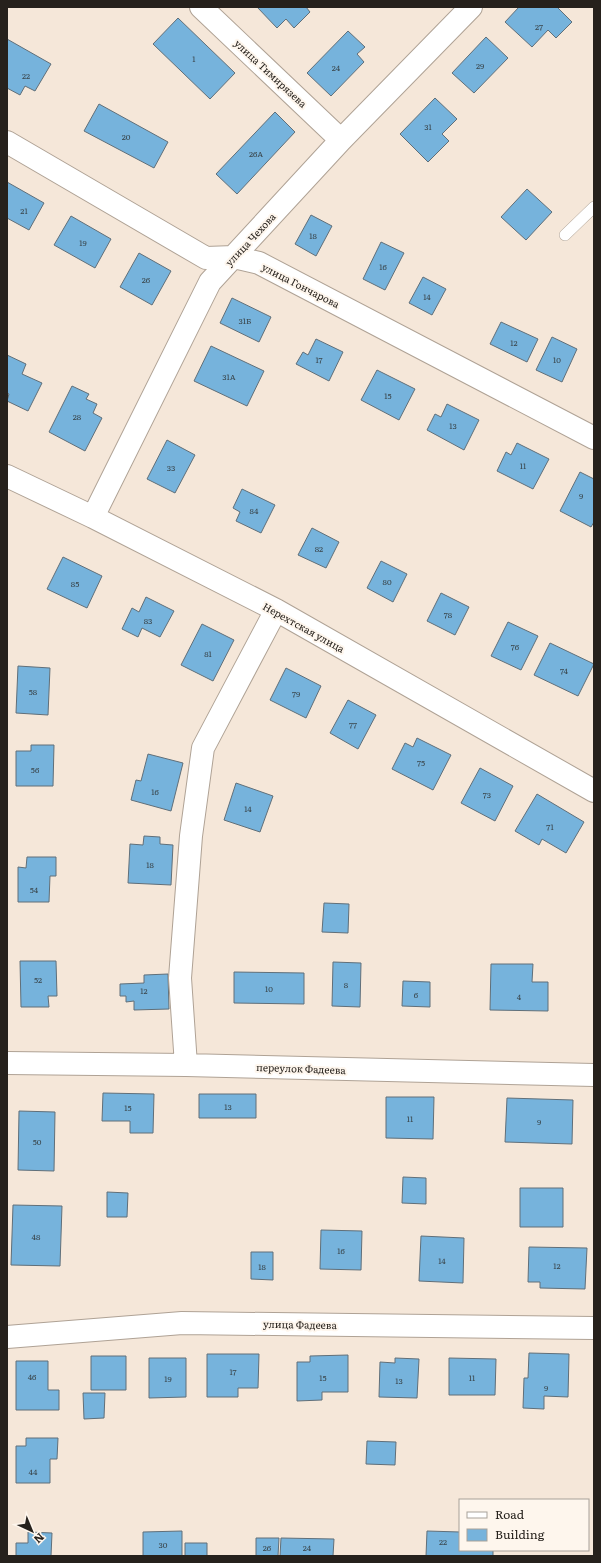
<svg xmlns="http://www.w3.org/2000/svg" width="601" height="1563" font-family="Literata,serif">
  <rect width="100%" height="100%" fill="#f5e7d9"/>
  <path fill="#76b3dc" stroke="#606f79" d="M257,7H306L310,12L294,28L286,19L277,28Z
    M519,7H557L572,22L556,38L548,30L532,47L505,22Z
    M178,18L235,73L210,99L153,44Z
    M348,31L365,47L357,54L364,62L331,96L307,73Z
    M486,37L508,58L474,93L452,73Z
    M7,39L51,64L35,91L25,86L20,95L7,88Z
    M435,98L457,119L442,134L449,141L428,162L400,134Z
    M99,104L168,142L154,168L84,131Z
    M275,112L295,132L237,194L216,174Z
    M7,182L44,203L29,230L7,218Z
    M527,189L552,212L526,240L501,217Z
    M311,215L332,226L316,256L295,244Z
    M71,216L111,239L95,268L54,245Z
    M381,242L404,253L385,290L363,279Z
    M139,253L171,271L152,305L120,287Z
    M423,277L446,289L432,315L409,303Z
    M232,298L271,317L259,342L220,323Z
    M501,322L538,339L527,362L490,344Z
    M552,337L577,349L562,382L536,370Z
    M316,339L343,352L329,381L296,364L303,352L308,355Z
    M211,346L264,371L247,406L194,381Z
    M7,355L26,364L22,374L42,383L28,411L7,401L9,394L7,393Z
    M377,370L415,389L399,420L361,400Z
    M72,386L89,394L86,399L97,404L93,413L102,418L85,451L49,432Z
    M447,404L479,420L464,450L427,430L435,414L441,417Z
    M167,440L195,455L175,493L147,479Z
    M517,443L549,459L533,489L497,471L506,452L511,455Z
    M580,472L594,479V522L591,527L560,511Z
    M242,489L275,505L261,533L236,521L240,512L233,508Z
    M312,528L339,542L326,568L298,555Z
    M63,557L102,576L87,608L47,589Z
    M381,561L407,574L393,602L367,588Z
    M441,593L469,607L455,635L427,621Z
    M146,597L174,611L160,637L142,628L138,637L122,629L132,608L139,612Z
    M508,622L538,636L521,670L491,656Z
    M202,624L234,640L213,681L181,665Z
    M550,643L594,664L578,696L534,675Z
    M18,666L50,668L48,715L16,713Z
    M286,668L321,686L306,718L270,700Z
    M348,700L376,715L358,749L330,733Z
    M417,738L451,755L433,790L392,769L405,743L413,747Z
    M31,745H54L53,786H16V751H31Z
    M148,754L183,763L171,811L131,800L136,780L141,781Z
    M480,768L513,786L495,821L461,803Z
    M236,783L273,796L260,832L224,820Z
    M537,794L584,822L566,853L542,839L539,845L515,831Z
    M144,836L160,837V844L173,845L171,885L128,883L130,844L143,845Z
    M27,857H56V876H50L49,902H18V867L26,868Z
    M324,903L349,904L348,933L322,932Z
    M20,961H56L57,996H48L49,1007H21Z
    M333,962L361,963L360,1007L332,1006Z
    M491,964H533L532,982H548V1011L490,1010Z
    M234,972L304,973V1004L234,1003Z
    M168,974L169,1009L134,1010V1001L126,1002V996H120V984L144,983V975Z
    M403,981L430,982V1007L402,1006Z
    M103,1093L154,1094L153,1133H130V1121H102Z
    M199,1094H256V1118H199Z
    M386,1097H434L433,1139L386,1138Z
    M507,1098L573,1100L572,1144L505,1142Z
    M19,1111L55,1112L54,1171L18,1170Z
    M403,1177L426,1178V1204L402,1203Z
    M520,1188H563V1227H520Z
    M107,1192L128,1193L127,1217H107Z
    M13,1205L62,1206L60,1266L11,1265Z
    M321,1230L362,1231L361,1270L320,1269Z
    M421,1236L464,1238L463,1283L419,1281Z
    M529,1247L587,1248L585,1289L540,1288V1282H528Z
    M251,1252H273V1280L251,1279Z
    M529,1353L569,1354L568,1397L544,1396V1409L523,1408L524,1378H528Z
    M207,1354H259L258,1388H238V1397H207Z
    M348,1355V1392H322V1400L297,1401V1362H310V1356Z
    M91,1356H126V1390H91Z
    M149,1358H186V1397L149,1398Z
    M395,1358L419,1359L417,1398L379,1397L380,1362L395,1363Z
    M449,1358L496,1359L495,1395H449Z
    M16,1361H48V1390H59V1410H16Z
    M83,1393H105L104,1418L84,1419Z
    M26,1438H58L57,1459H50V1483H16V1446H26Z
    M367,1441L396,1442L395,1465L366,1464Z
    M182,1531V1556H143V1532Z
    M427,1531L460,1532V1550H493V1556H426Z
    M28,1532L52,1533L51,1556H16V1543H28Z
    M256,1538H279L278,1556H256Z
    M281,1538L334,1539L333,1556H280Z
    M185,1543H207V1556H185Z"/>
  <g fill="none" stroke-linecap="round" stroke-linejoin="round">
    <defs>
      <path id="lane" d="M565,235L594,207"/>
      <path id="street" d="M201,7L341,140
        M7,142L206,258L234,257L259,263L594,438
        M7,476L93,517L276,610L594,791
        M93,517L210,282L341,140L471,7
        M7,1063L186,1065L594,1075
        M186,1065L180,978L191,836L203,748L276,610
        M7,1337L182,1323L594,1328"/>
    </defs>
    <use href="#lane" stroke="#afa295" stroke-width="12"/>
    <use href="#street" stroke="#afa295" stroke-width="24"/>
    <use href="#lane" stroke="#fff" stroke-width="11"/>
    <use href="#street" stroke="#fff" stroke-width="22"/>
  </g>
  <g text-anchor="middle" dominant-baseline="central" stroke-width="4" stroke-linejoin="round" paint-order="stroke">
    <g font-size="8" fill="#3a464c">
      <text x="539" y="26">27</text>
      <text x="194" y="58">1</text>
      <text x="480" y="65">29</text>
      <text x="336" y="67">24</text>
      <text x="26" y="75">22</text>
      <text x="428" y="126">31</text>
      <text x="126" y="136">20</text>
      <text x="256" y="153">26А</text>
      <text x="24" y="210">21</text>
      <text x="313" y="235">18</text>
      <text x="83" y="242">19</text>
      <text x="383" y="266">16</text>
      <text x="146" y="279">26</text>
      <text x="427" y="296">14</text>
      <text x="245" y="320">31Б</text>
      <text x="514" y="342">12</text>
      <text x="319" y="359">17</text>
      <text x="557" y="359">10</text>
      <text x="229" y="376">31А</text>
      <text x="388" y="395">15</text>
      <text x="77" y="416">28</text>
      <text x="453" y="425">13</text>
      <text x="523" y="465">11</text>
      <text x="171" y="467">33</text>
      <text x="581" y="495">9</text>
      <text x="254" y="510">84</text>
      <text x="319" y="548">82</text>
      <text x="387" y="581">80</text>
      <text x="75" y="583">85</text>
      <text x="448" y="614">78</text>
      <text x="148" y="620">83</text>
      <text x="515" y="646">76</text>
      <text x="208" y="653">81</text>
      <text x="564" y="670">74</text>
      <text x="33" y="691">58</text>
      <text x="296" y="693">79</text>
      <text x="353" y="724">77</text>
      <text x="421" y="762">75</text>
      <text x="35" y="769">56</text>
      <text x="155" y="791">16</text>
      <text x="487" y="794">73</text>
      <text x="248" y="808">14</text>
      <text x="550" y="826">71</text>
      <text x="150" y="864">18</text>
      <text x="34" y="889">54</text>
      <text x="38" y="979">52</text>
      <text x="346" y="984">8</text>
      <text x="269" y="988">10</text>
      <text x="144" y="990">12</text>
      <text x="416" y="994">6</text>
      <text x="519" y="996">4</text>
      <text x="228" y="1106">13</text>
      <text x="128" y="1107">15</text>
      <text x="410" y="1118">11</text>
      <text x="539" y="1121">9</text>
      <text x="37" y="1141">50</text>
      <text x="36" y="1236">48</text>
      <text x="341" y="1250">16</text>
      <text x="442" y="1260">14</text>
      <text x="557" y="1265">12</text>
      <text x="262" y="1266">18</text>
      <text x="233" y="1371">17</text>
      <text x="32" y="1376">46</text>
      <text x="323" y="1377">15</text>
      <text x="472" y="1377">11</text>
      <text x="168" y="1378">19</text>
      <text x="399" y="1380">13</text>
      <text x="546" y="1387">9</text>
      <text x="33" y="1471">44</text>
      <text x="443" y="1541">22</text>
      <text x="163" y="1544">30</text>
      <text x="267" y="1547">26</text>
      <text x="307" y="1547">24</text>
    </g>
    <g font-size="10" fill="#26211c" stroke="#fef6ed">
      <text transform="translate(271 73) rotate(43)">улица Тимирязева</text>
      <text transform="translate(250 239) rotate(-47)">улица Чехова</text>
      <text transform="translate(301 285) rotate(27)">улица Гончарова</text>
      <text transform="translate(304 627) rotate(29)">Нерехтская улица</text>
      <text transform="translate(301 1068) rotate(2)">переулок Фадеева</text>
      <text transform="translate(300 1324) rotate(1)">улица Фадеева</text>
    </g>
  </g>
  <rect width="601" height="1563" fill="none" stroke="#26211c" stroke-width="16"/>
  <rect x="459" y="1499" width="130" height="52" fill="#fef6ed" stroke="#a8a199"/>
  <rect x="467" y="1512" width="20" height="6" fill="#ffffff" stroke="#a8a199"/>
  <text x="495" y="1519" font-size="12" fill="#26211c">Road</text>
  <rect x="467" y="1529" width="20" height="12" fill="#76b3dc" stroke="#a8a199"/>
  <text x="495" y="1539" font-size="12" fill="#26211c">Building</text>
  <g transform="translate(32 1531) rotate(136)" stroke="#fef6ed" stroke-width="3" paint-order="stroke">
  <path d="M0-3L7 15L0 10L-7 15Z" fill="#26211c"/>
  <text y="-6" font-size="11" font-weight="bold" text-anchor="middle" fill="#26211c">N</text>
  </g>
</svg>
